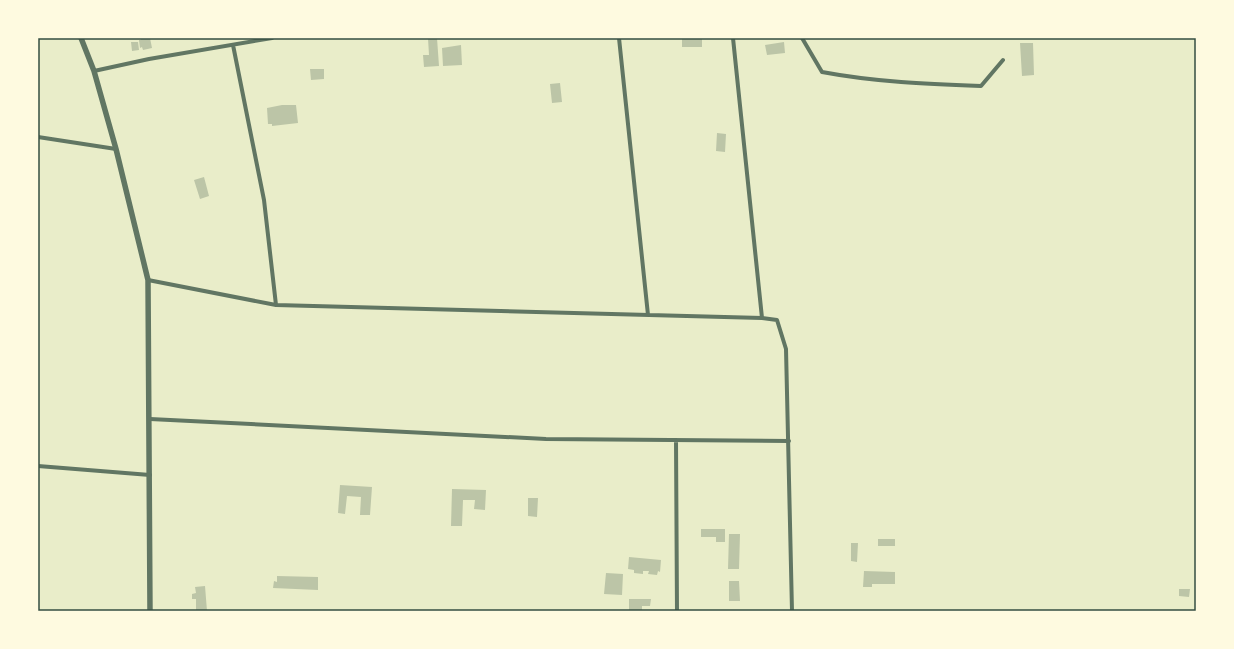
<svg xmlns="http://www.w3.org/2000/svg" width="1234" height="649" font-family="'DejaVu Sans',sans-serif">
  <rect width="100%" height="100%" fill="#e9edc9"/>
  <path fill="#bcc5a7" d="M140,38H150L152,48L143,50L142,47L140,48L139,40H141Z
    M428,38H437L439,66L424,67L423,55H429Z
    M682,38H702V47H682Z
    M131,42H138L139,50L132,51Z
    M784,42L785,53L767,55L765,45Z
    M1020,43H1033L1034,75L1022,76Z
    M461,45L462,65L443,66L442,48Z
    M310,69H324V79L311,80Z
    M560,83L562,102L552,103L550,84Z
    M282,105H296L298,123L272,126V124H268L267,108Z
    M717,133L726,134L725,152L716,151Z
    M204,177L209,196L200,199L194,180Z
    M340,485L372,487L370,515H360L361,497L347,496L345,514L338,513Z
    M452,489L486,490L485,510L474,509L475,500H463L462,526H451Z
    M528,498H538L537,517L528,516Z
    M701,529H725V542H716V537H701Z
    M729,534H740L739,569H728Z
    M878,539H895V546H878Z
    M851,543H858L857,562L851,561Z
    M629,557L661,560L660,572L658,571L657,575L648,574L649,571H643V574L634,573V570L628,569Z
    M864,571L895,572V584H872V587H863Z
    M606,573L623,574L622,595L604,594Z
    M277,576L318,577V590L273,588L274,581L277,582Z
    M729,581H739L740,601H729Z
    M205,586L207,611H196V599H192V594L196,593L195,587Z
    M1179,589H1190L1189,597L1179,596Z
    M629,599H651L650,606H642V611H629Z"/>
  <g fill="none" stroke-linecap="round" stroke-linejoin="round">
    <path stroke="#617663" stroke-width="4" d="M619,38L648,315
      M733,38L762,318
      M802,38L822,72C875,82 927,84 981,86L1003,60
      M233,45L264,200L276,305
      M94,71L149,59L272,38
      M38,137L116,149
      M148,280L276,305L762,318L777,320L786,349L792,611
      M150,419L546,439L789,441
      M676,440L677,611
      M38,466L150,475"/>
    <path stroke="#617663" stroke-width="5.5" d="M81,38L94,71L116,149L148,280L150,611"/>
  </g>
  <rect width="1234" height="649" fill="none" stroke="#fefae0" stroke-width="78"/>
  <rect x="39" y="39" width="1156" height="571" fill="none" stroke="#344e41" stroke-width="1.5"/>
</svg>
